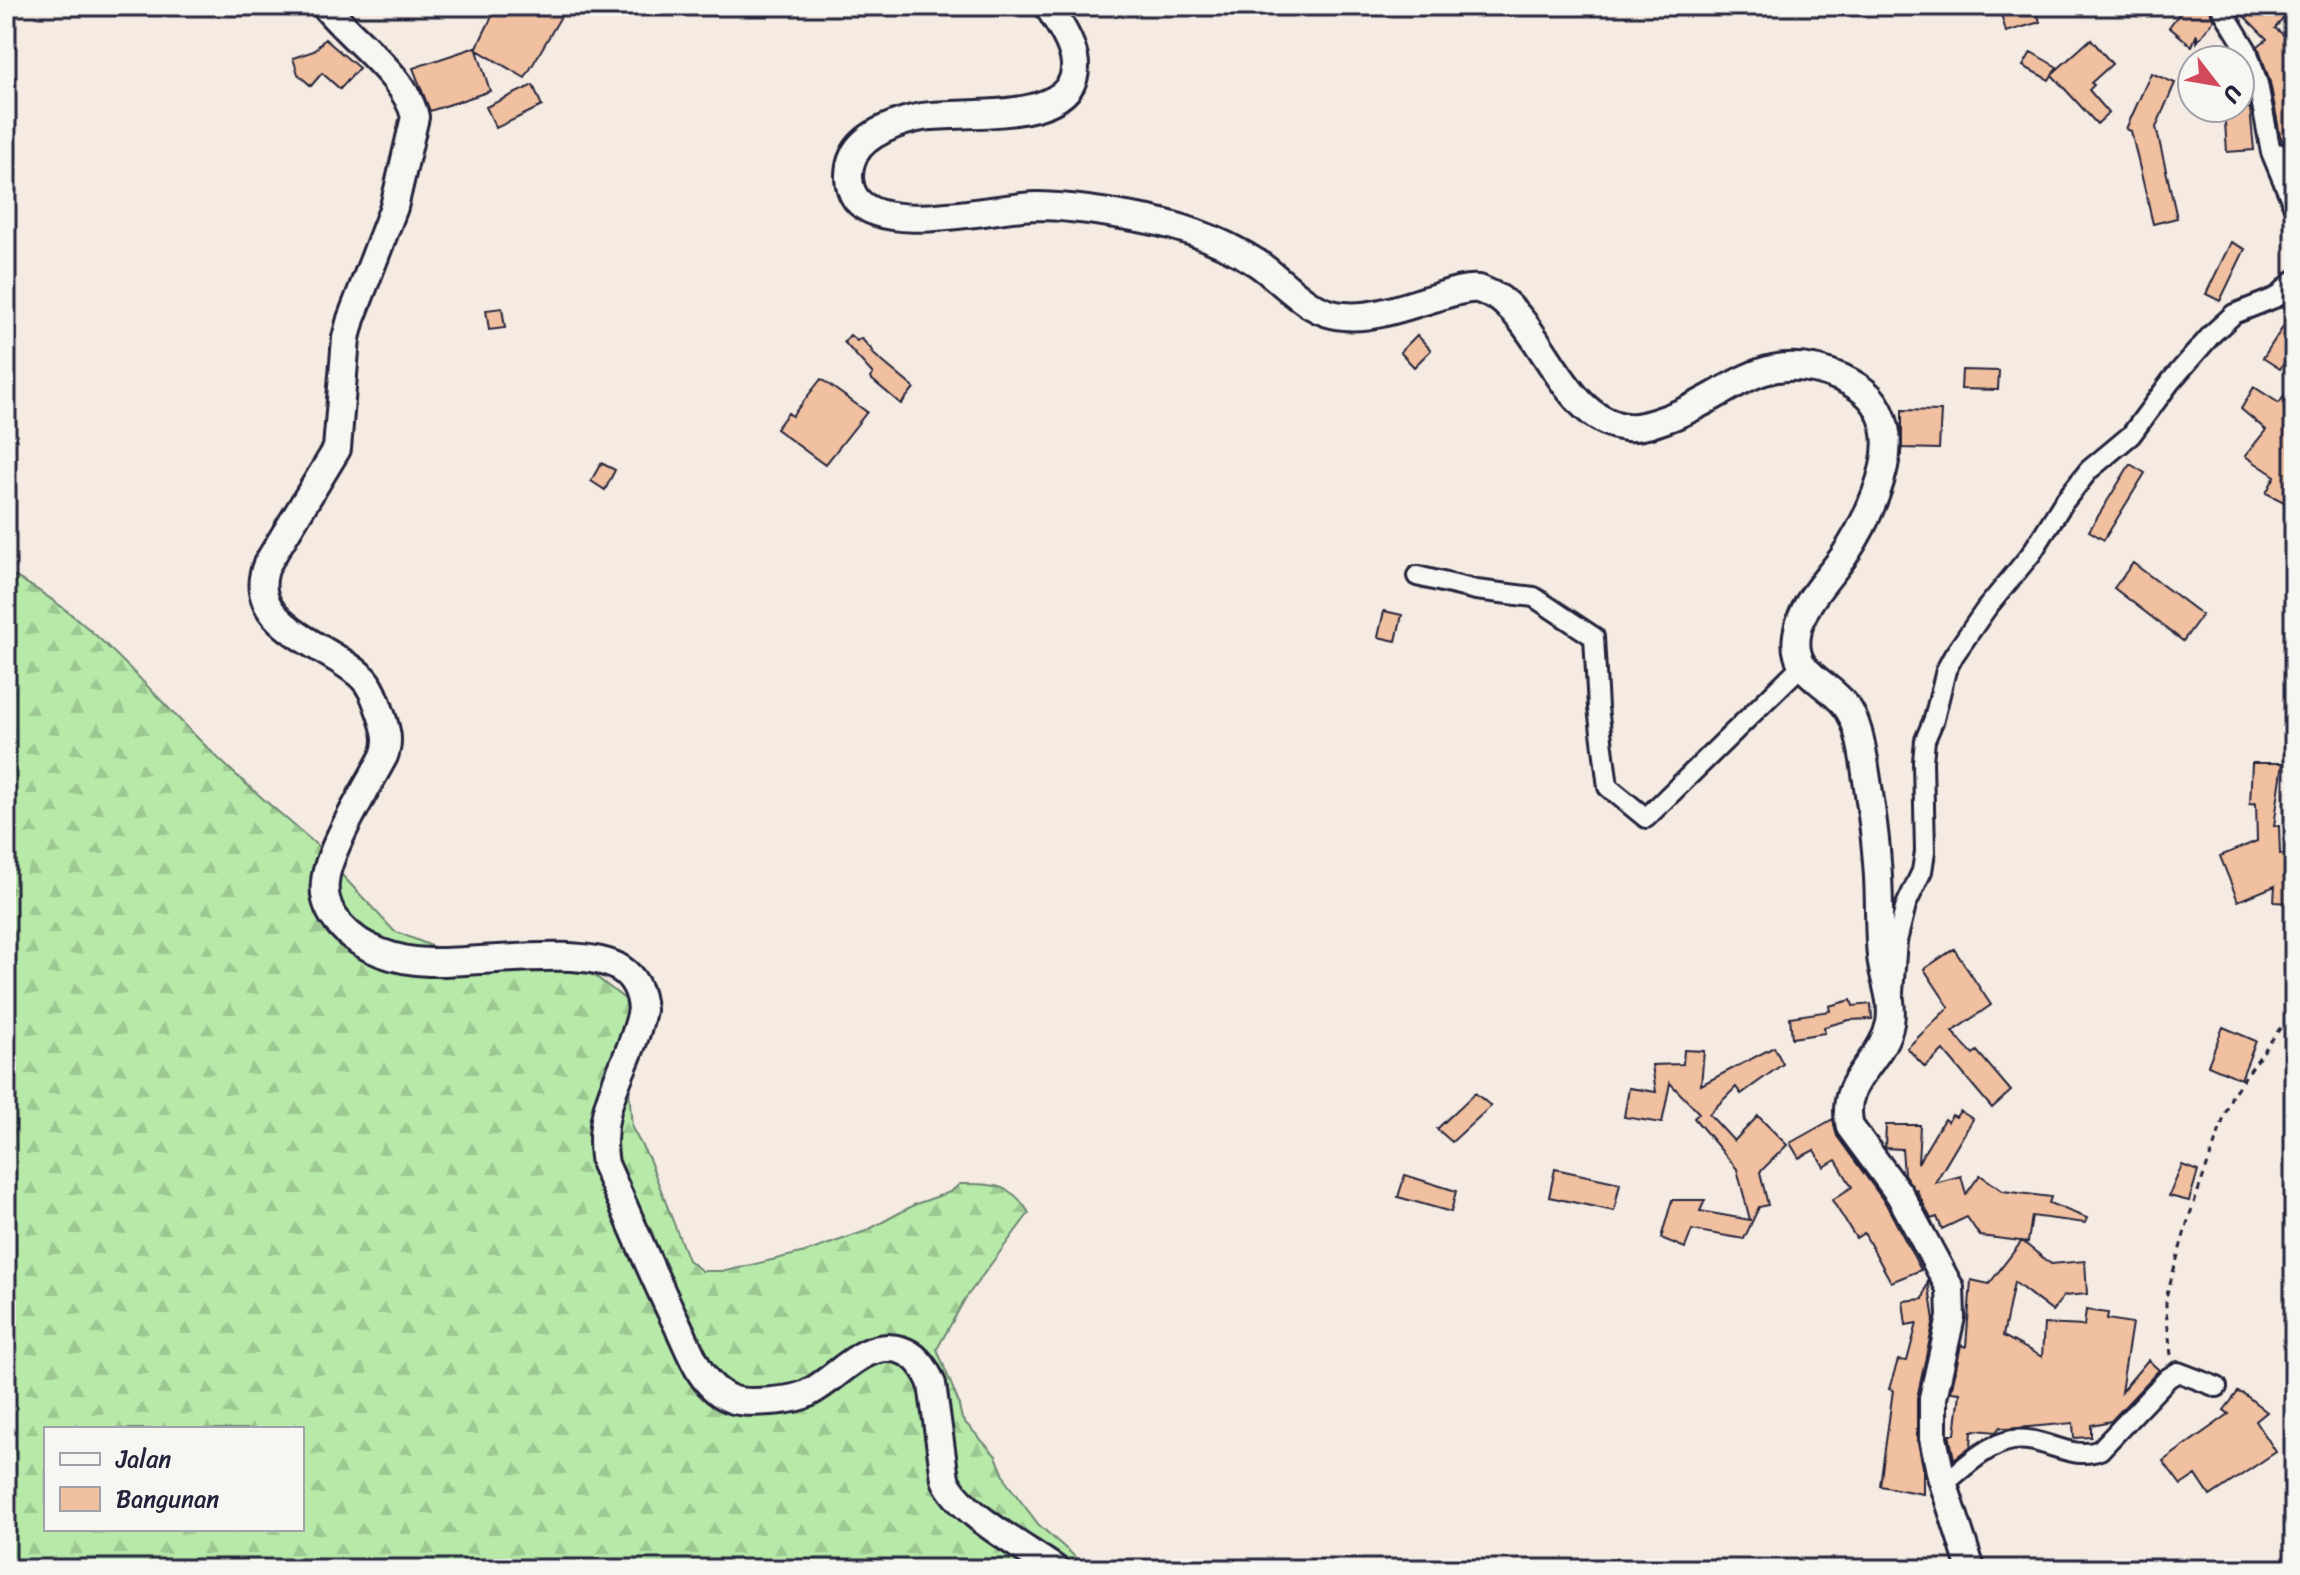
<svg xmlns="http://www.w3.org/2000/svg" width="2300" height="1575" font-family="Sriracha,sans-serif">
  <defs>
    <pattern id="forest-firs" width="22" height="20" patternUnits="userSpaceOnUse" patternTransform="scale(2)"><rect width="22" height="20" fill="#b7e9a9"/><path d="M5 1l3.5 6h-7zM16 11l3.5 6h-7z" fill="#9dc892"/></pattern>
  </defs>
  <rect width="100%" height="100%" fill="#f5ebe2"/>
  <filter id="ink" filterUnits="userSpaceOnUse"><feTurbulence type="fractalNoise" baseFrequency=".0125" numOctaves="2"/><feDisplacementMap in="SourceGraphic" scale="16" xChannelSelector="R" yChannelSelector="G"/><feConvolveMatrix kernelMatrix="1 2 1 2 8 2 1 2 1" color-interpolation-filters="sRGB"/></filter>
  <g filter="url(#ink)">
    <path fill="url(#forest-firs)" stroke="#6c8672" stroke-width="2" fill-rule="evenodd" d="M6,572C91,614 150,694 218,758C250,789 285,817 319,847L329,861L394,931L434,947L529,952L595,976L635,1007L626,1048L632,1128L649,1159L688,1260L702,1271H726L809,1251L866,1231L916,1204L950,1192L960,1184C992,1184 1012,1183 1029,1213L965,1299L937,1349L958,1401L962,1419L996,1456L1007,1483L1039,1525L1089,1569H6ZM46,1429H302V1529H46Z"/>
    <path fill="#f0c0a0" stroke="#22223b" stroke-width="2" d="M497,6H567L525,78L477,50L490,91L430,111L413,68L476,47V49Z
      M2028,6H2035L2040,22L2006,32L2001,14Z
      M2185,6H2208L2214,20L2197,42V34L2192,46L2169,27Z
      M2234,6H2294L2275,28L2294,43V144L2283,142L2280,135L2270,82L2258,46L2267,39Z
      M325,39L359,68L340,89L322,73L311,86L298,74L293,58L314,51Z
      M2091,39L2112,64L2091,83L2094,85L2089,90L2109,113L2097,124L2052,75L2049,80L2023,66L2031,52L2057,67L2052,74Z
      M2151,73L2175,83L2156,127L2177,218L2153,224L2131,131L2126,129Z
      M533,85L542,106L496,128L486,107Z
      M2224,108H2250L2254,150L2227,152Z
      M2231,242L2245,249L2220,301L2206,294Z
      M502,308L505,328L489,330L486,310Z
      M2294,310V349L2280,369L2263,358Z
      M850,335L857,341L861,338L873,351L871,352L914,388L901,404L870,378L873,374L844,342Z
      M1417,335L1431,350L1414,367L1400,352Z
      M1962,370L1999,371L1998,390L1961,389Z
      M821,379L867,412L825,465L776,429L788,413L792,416Z
      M2294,383V496L2288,504L2266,493L2275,476L2245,456L2266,430L2241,409L2254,387L2279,403Z
      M1902,410L1941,411L1939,449L1902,448Z
      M601,463L615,470L605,490L591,481Z
      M2130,464L2145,473L2104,540L2089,531Z
      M2133,563L2202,615L2183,641L2114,588Z
      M1384,611L1402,615L1396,641L1378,637Z
      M2252,763H2283L2274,826H2279L2280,854L2294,855V903L2274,902L2275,886L2238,901L2220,856L2257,841L2256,803L2250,804Z
      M1954,949L1991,1005L1952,1032L1973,1054L1977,1051L2011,1091L1992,1108L1943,1050L1925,1067L1907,1048L1949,1007L1924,969Z
      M1851,1000L1853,1006L1871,1004L1872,1019L1849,1020L1824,1027L1825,1033L1792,1038L1790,1017L1830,1011L1829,1006Z
      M2223,1027L2256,1041L2241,1079L2208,1065Z
      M1774,1047L1783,1064L1741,1094L1736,1087L1709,1114L1734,1141L1758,1116L1787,1145L1760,1172L1768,1205L1759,1207L1744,1239L1692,1230L1685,1248L1661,1238L1672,1200H1705L1700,1211L1750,1220L1737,1169L1694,1118L1699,1113L1670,1083L1662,1123L1624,1117L1629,1088L1656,1092L1652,1065L1683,1064L1684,1050L1704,1051L1701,1085Z
      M1475,1093L1491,1106L1452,1142L1437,1129Z
      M1960,1111L1973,1119L1935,1183L1961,1176L1966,1194L1980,1175L2003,1191L2051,1197L2049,1203L2087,1218L2085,1223L2032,1216L2028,1242L1980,1236L1967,1217L1942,1229L1937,1217L1931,1219L1916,1189V1192L1904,1174L1902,1149L1885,1148L1886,1125H1920L1918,1163L1944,1119L1948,1122L1952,1115L1956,1117Z
      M1833,1119L1837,1136L1886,1204L1921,1270L1891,1282L1864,1233L1856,1238L1832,1200L1852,1187L1836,1160L1824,1167L1814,1150L1799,1158L1790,1143Z
      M2182,1165L2198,1171L2189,1201L2169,1196Z
      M1555,1169L1620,1183L1614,1211L1549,1197Z
      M1405,1175L1456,1191L1451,1212L1398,1197Z
      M2022,1241L2051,1264L2085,1261L2087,1294L2064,1296L2052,1311L2014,1282L2003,1336L2042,1357L2044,1324L2084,1326L2086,1310L2108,1313L2107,1319L2132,1323L2121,1392L2148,1360L2159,1370L2111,1421L2091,1425V1437L2074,1438L2073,1423L2006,1429L2000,1427L1996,1432L1976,1430L1972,1431L1971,1446L1954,1459L1949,1434H1955L1960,1393L1951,1392L1961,1345L1966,1347L1971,1280L1989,1284Z
      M1928,1281L1934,1320L1917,1398V1438L1923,1467V1494L1880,1486L1893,1390L1889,1389L1898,1360L1907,1361L1917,1323L1906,1325L1903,1301L1923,1299Z
      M2238,1392L2244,1394L2267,1412L2256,1421L2276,1452L2210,1496L2196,1475L2181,1485L2163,1461L2229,1414L2224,1410Z"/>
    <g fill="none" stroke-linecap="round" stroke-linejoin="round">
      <defs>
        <path id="street" d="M2220,6L2247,50L2258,84L2271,152L2294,207
          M2271,152L2294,156
          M1417,576L1476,590L1534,597L1594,637L1598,708L1608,787L1646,818L1801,666
          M1893,992L1897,941L1906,905L1922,871L1925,852L1923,761L1925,740L1934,719L1946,670L1954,655L1986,609L2031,554L2063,503L2089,470L2131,435L2171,381L2213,333L2234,314L2277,297L2294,280
          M1944,1484C1963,1468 1987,1444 2013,1440C2042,1435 2071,1462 2100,1450L2168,1378L2178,1372L2217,1387"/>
        <path id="secondary" d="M325,6C351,39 406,76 415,117L394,207L351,319L346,338L337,449L267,564C242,625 329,645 361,676C372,686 376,700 381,714C386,729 390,740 384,756C368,786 327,851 325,882C323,899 330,914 341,926C362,950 397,961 429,962C474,964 585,945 621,969C636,979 641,994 642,1010C631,1067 594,1102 605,1164C629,1217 651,1272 677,1324C685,1340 692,1359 701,1373C709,1385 721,1396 734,1400C748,1404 792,1401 806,1394C836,1381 864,1338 901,1350C917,1355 926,1369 932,1384L945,1479C959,1513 1024,1547 1055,1569
          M1048,6C1058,22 1070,39 1074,57C1088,127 961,110 922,117C900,121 865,133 854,155C847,169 847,186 856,199C886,236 992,207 1036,206C1066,206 1098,211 1127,216C1173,223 1218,238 1257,263C1285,282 1308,314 1344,316C1373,319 1406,306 1434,298C1447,294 1465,287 1479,289C1481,290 1498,297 1500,299C1544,331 1566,421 1626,427C1640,429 1657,422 1671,417C1736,392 1765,345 1842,378C1865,389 1879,401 1885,427C1894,465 1865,525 1844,556C1827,580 1801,604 1797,635C1791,674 1826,680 1846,706C1857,720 1861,743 1864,760C1869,794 1875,829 1877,863C1880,894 1878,925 1881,956C1883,979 1894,999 1890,1023C1882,1064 1838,1079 1850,1127L1900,1195L1950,1288L1951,1317L1933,1398V1438L1941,1476L1971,1569"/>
      </defs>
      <use href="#street" stroke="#22223b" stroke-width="24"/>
      <use href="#secondary" stroke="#22223b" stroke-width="32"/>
      <path stroke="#22223b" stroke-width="3" stroke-dasharray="6 6" stroke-linecap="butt" d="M2171,1355L2166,1311V1297L2189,1217L2232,1095L2294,1009"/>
      <use href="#street" stroke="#f6f6f2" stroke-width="18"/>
      <use href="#secondary" stroke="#f6f6f2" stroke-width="26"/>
    </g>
  </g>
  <rect width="2300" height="1575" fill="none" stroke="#f6f6f2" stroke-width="32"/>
  <rect x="16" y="16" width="2268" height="1543" fill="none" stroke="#22223b" stroke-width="3" filter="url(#ink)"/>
  <rect x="44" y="1427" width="260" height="104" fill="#f6f6f2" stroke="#a1a1a9" stroke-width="2"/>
  <rect x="60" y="1453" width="40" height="12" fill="#f6f6f2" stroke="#a1a1a9" stroke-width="2"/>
  <text x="116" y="1467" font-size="24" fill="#22223b">Jalan</text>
  <rect x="60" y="1487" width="40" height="24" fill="#f0c0a0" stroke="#a1a1a9" stroke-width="2"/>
  <text x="116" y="1507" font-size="24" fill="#22223b">Bangunan</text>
  <g transform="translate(2216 84) rotate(121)"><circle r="38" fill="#f6f6f2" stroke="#a1a1a9" stroke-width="2"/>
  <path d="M0-6L14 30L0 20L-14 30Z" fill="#d1495b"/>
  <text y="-12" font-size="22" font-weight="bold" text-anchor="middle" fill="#22223b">U</text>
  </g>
</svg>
